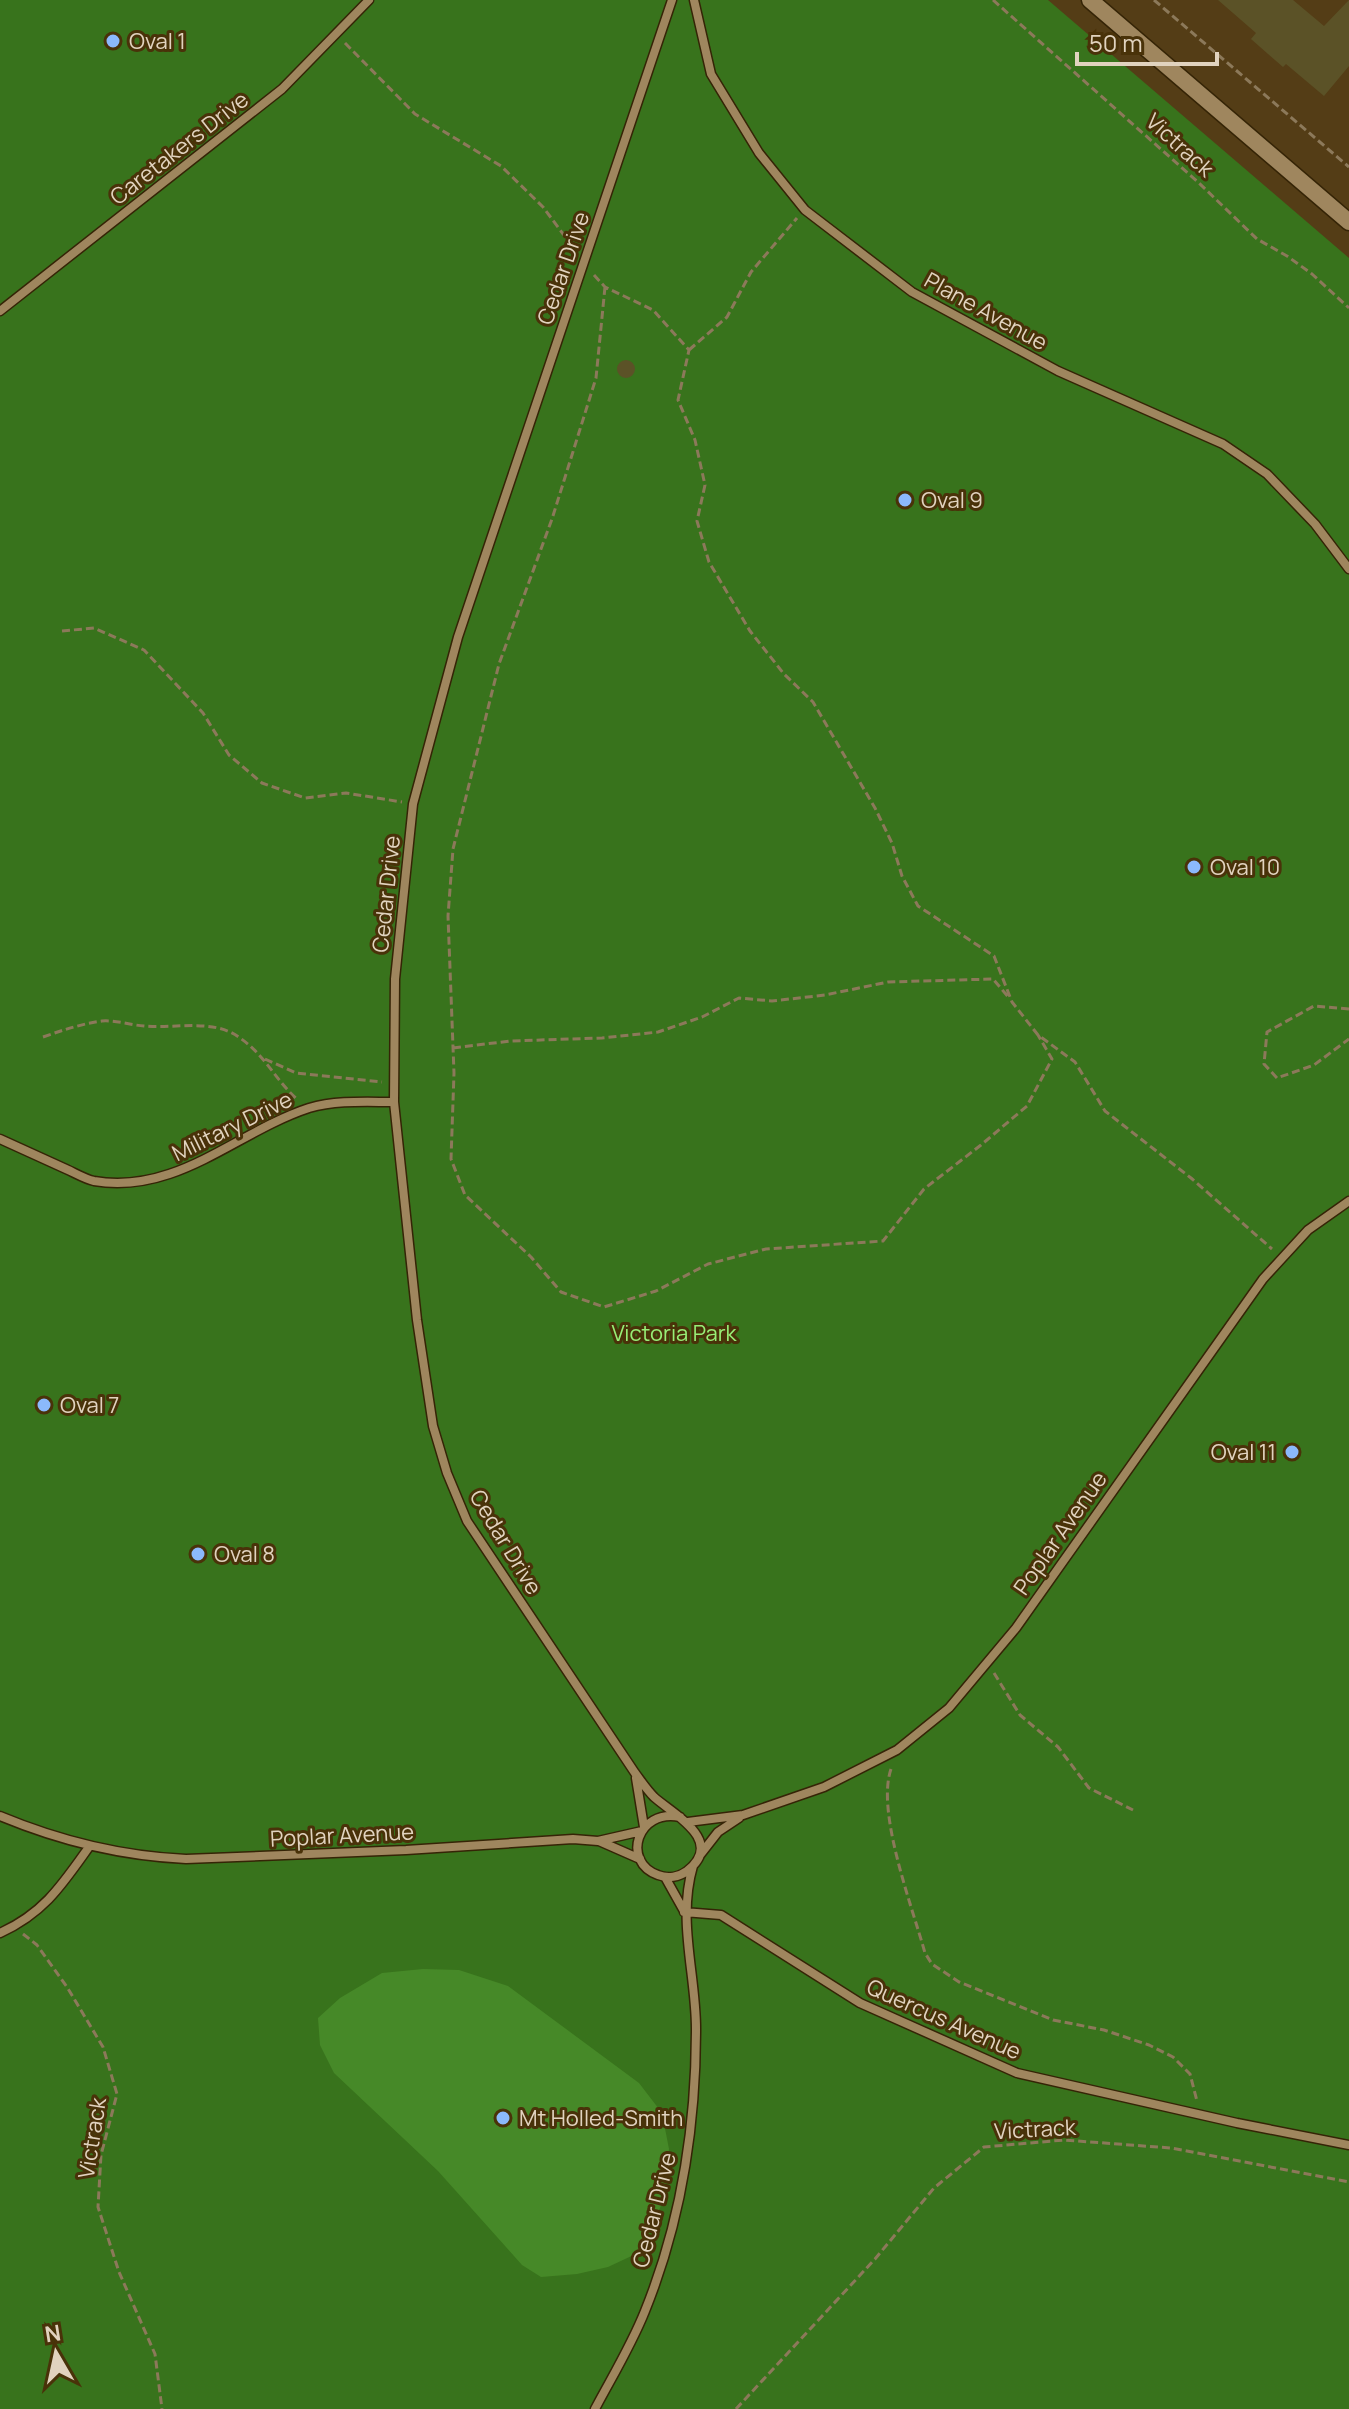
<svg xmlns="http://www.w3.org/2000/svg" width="1349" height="2409" font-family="Manrope,sans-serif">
  <rect width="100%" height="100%" fill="#543d16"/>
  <path fill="#38731c" d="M0,0H1048L1349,258V2409H0Z"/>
  <path fill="#468928" d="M423,1969L459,1970L508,1986L639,2083L662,2113L669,2149L664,2199L640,2252L608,2267L577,2274L541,2277L522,2265L438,2171L334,2073L320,2045L318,2018L340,1998L382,1973Z"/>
  <path fill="#5b5227" d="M1218,0H1293L1324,26L1349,0V66L1324,96L1286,64L1283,67L1251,39L1256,33Z
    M617 369a9 9 0 1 1 18 0a9 9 0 1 1-18 0Z"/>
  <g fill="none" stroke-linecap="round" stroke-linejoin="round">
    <defs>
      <path id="street" d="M672,0L458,637L413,804L395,979L394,1102L417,1320L433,1426L447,1473L467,1521L635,1773C641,1781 647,1790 654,1797C673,1814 726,1841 687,1871C679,1877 668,1879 658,1875C621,1862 637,1808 680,1817
        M694,0L711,74L759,153L805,210L912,292L1058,371L1223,444L1267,474L1315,524L1349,569
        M0,311L282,89L369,0
        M0,1139C22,1149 44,1159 66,1169C75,1173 85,1179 94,1181C177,1195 236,1132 309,1108C337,1100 365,1102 394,1102
        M636,1778L644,1827
        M0,1816C60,1841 120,1856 186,1859L406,1850L573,1839L598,1841L642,1831
        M688,1822L743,1815L824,1787L897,1750L949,1708L1016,1628L1263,1279L1308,1230L1349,1201
        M599,1841L640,1859
        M700,1855L718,1832L739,1818
        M665,1877L684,1911
        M684,1912L721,1915L860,2003L1017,2073L1237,2123L1349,2145
        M0,1933C44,1913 62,1885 89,1847
        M595,2409C612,2377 632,2344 645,2311C681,2222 696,2124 696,2029C696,1974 677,1921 693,1866"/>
      <path id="secondary" d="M1090,0L1349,222"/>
    </defs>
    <use href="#street" stroke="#352406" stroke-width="11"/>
    <use href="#secondary" stroke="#352406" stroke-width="19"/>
    <path stroke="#8c795a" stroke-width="3" stroke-dasharray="8 4" stroke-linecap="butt" d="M993,0L1199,183L1257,239L1287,256L1312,274L1349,308
      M1154,0L1349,167
      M345,43L415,114L501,166L543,207L575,250
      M594,275L605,287L653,310L689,350L678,400L695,440L705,485L697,521L709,562L750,631L784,674L813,702L875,808L892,843L902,876L918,906L994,956L1012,1002L1038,1035L1075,1062L1105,1111L1191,1178L1272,1249
      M605,287L596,378L552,519L499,664L453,849L448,916L454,1073L451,1159L465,1195L531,1257L561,1292L604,1307L656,1291L708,1264L766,1249L883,1241L924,1189L981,1145L1027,1106L1052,1059L1038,1035
      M689,350L727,317L751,272L797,218
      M62,631L94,628L144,650L203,713L229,755L262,783L305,798L346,793L402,802
      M1349,1009L1314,1006L1267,1032L1264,1064L1277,1078L1314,1065L1349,1039
      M43,1037C63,1030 81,1024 102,1021C116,1020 130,1025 144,1026C175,1029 214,1018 240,1038C265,1055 276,1081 298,1100
      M453,1048L510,1041L602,1038L658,1032L702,1017L739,998L772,1001L825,995L888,982L993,979L1010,999
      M265,1059L296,1073L382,1082
      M994,1673L1020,1715L1058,1747L1089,1788L1133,1810
      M891,1769C876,1812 912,1906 925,1953L932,1964L959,1982L1053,2020L1104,2030L1149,2045L1173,2057L1190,2074L1197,2101
      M23,1934L37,1945L67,1987L103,2047L117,2094L101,2155L98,2207L119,2272L155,2354L162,2409
      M736,2409L875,2259L934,2188L984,2147L1064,2140L1171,2148L1349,2182"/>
    <use href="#street" stroke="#9f865e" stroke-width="8"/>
    <use href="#secondary" stroke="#9f865e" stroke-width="16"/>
  </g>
  <g fill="#8bb9fc" stroke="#493209" stroke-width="3">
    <circle cx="113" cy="41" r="8"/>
    <circle cx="905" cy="500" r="8"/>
    <circle cx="1194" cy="867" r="8"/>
    <circle cx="44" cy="1405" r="8"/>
    <circle cx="1292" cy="1452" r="8"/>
    <circle cx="198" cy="1554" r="8"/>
    <circle cx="503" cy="2118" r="8"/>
  </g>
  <g text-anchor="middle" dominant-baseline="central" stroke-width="6" stroke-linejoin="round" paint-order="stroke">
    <g font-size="22" fill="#e1d3bf" stroke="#493209" text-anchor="start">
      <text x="129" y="41">Oval 1</text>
      <text x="921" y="500">Oval 9</text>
      <text x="1210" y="867">Oval 10</text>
      <text x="60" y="1405">Oval 7</text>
      <text x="1276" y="1452" text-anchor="end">Oval 11</text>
      <text x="214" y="1554">Oval 8</text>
      <text x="519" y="2118">Mt Holled-Smith</text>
    </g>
    <g font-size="22" fill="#e1d3bf" stroke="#493209">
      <text transform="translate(1180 145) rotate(42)">Victrack</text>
      <text transform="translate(179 148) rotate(-38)">Caretakers Drive</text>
      <text transform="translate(563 268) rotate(-71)">Cedar Drive</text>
      <text transform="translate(986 311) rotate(29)">Plane Avenue</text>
      <text transform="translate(386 894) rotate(-84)">Cedar Drive</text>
      <text transform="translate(232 1126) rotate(-26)">Military Drive</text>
      <text transform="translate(1060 1533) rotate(-55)">Poplar Avenue</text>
      <text transform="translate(506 1542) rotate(59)">Cedar Drive</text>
      <text transform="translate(342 1835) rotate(-3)">Poplar Avenue</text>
      <text transform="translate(944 2019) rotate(24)">Quercus Avenue</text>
      <text transform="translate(1035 2129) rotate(-3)">Victrack</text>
      <text transform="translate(92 2138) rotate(-81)">Victrack</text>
      <text transform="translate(654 2210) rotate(-76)">Cedar Drive</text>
    </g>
    <g font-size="22" fill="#97ee76" stroke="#493209">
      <text x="674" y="1333">Victoria Park</text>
    </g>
  </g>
  <g transform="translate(56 2353) rotate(351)" stroke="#493209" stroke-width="6" paint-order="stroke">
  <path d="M0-6L14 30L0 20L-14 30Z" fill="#e1d3bf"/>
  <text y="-12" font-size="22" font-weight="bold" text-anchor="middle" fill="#e1d3bf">N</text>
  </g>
  <path d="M1077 52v12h140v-12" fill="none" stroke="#e1d3bf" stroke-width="4"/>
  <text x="1089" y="52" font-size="24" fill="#e1d3bf" stroke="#493209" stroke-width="6" paint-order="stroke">50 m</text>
</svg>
